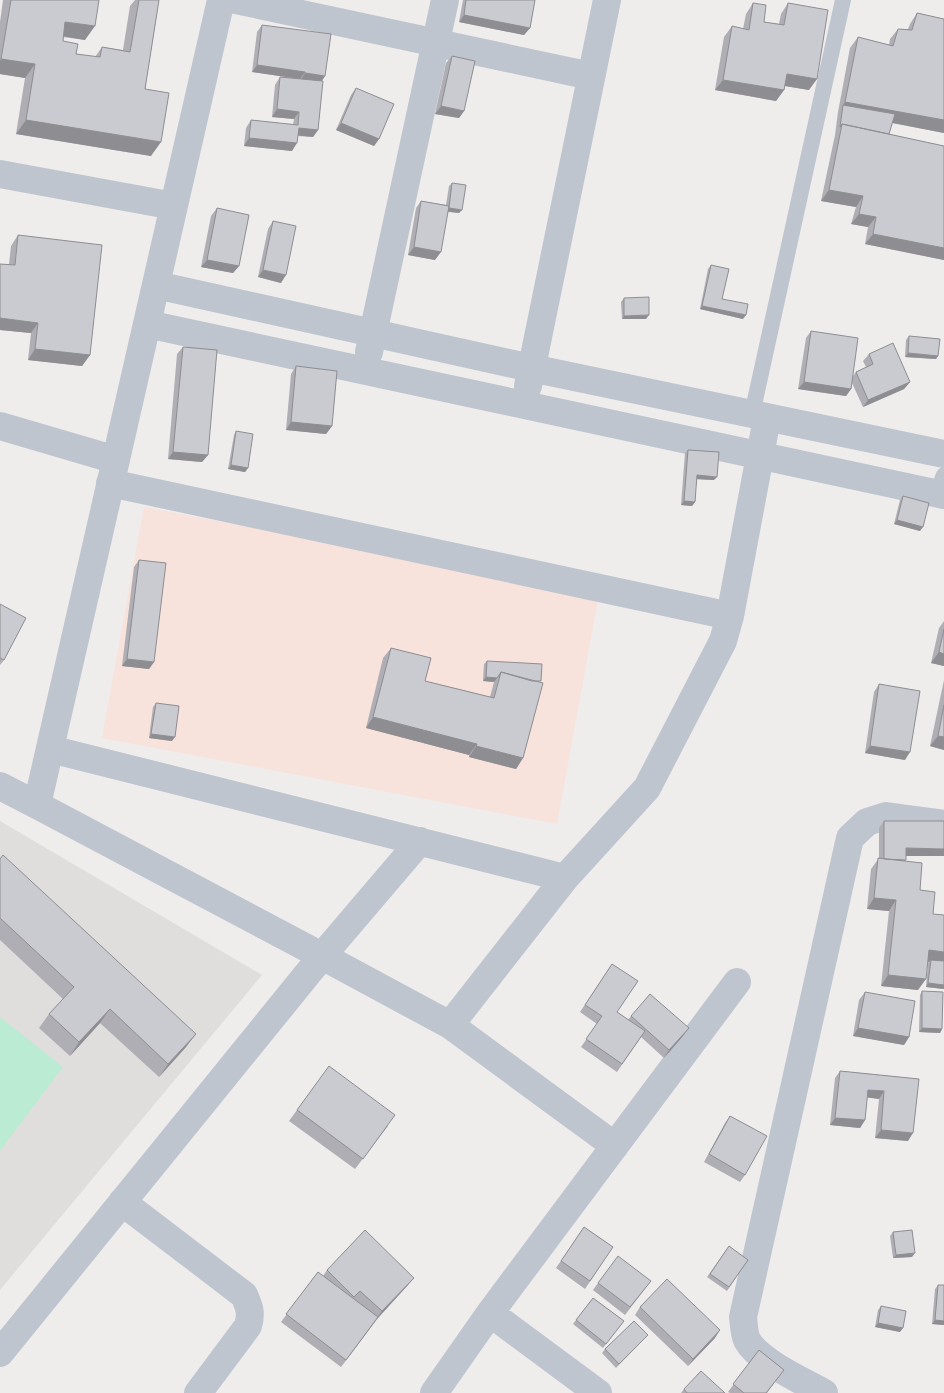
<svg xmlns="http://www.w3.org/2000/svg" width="944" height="1393" font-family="'Nunito Sans',sans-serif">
  <rect width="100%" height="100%" fill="#efecec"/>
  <path fill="#e0dddd" d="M0,821L262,975L0,1290Z"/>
  <path fill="#f8e2dc" d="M144,507L599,594L557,824L102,738Z"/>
  <path fill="#bcebd4" d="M0,1017L63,1067L0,1151Z"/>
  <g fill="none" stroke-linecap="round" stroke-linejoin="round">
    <path stroke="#bec5ce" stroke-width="16" d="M752,414L843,0
      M937,493L944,475"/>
    <path stroke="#bec5ce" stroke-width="28" d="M236,0L591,76
      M0,174L174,206
      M156,285L531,368L944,454
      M147,324L944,495
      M369,352L445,0
      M528,386L607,0
      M0,426L116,460
      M110,483L730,616
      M50,749L565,878L647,788L723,641L730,616L767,418
      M0,786L37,805L322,956L0,1353
      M37,805L221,0
      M420,841L322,956L450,1025L565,878
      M450,1025L615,1146
      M122,1202L244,1295C249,1307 252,1312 248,1326L198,1393
      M490,1313L598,1393
      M434,1393L490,1313L737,982
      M824,1393C803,1381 758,1361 747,1340C744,1334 744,1324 743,1317L850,838L867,822L886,816L944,824"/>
  </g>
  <path fill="#aeaeb4" d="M3,0H99L85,40L63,37V41L76,54L95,57L102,47L123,50L130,6L135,0H159L145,89L151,156L16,134L25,78L0,74V22Z
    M463,0H535L530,28L524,35L459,22Z
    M753,3L764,22L779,24L781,14L788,3L809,90L785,86L784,90L776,101L715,90L724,37L732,26L743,29L746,14Z
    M917,13L944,19V133L892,123L889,134L944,146V260L865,244L868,227L851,224L856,207L821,201L835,135L838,112L850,48L858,37L889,45L890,39L898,29H908L910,24Z
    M262,25L325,76L322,81L318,130L313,137L298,136L292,151L244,146L246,128L251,120L293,125L294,119L272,117L275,85L280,77L300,79L252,72L257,32Z
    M452,56L464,111L459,118L435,114L446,63Z
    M356,88L379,139L374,146L336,130L351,95Z
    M452,183L459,213L448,212L435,260L408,255L416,208L421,201L446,205L449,186Z
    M217,208L239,266L233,273L201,267L211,216Z
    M273,221L281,283L258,277L268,229Z
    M18,235L90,355L82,366L28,360L31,333L0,330V264H9L11,246Z
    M711,265L722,299L743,319L700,309L708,269Z
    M624,298L646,319H622L621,302Z
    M811,331L853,376L856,372L866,367L863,361L869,354L910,382L904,389L863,407L852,383L851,389L846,396L798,389L806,338Z
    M909,336L938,356L936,359L905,357L906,340Z
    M183,347L208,455L202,462L168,459L177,354Z
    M296,366L332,426L326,434L286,430L291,374Z
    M236,431L248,468L245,472L228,469L234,435Z
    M688,450L714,480L696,479L695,502L692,506L681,505L685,453Z
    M903,496L920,531L894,524L900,500Z
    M139,560L154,662L149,669L122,666L134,567Z
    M0,604L4,660L0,665Z
    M944,621V666L931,663L939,628Z
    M391,648L425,681L490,697L494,682L483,681L484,664L487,661L540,683L523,758L516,769L469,757V755L366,728L383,658Z
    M944,680V750L930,746Z
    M879,684L905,760L865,753L874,692Z
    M156,703L172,741L149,738L153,707Z
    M884,821L944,856H906L905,861L920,890L933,914L944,989L926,987L928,963L929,962L928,961L918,990L881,986L889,911L867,909L871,869L879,858V828Z
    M0,859L186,1047L159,1077L100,1023L70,1056L39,1028L49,1014L63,999L0,940Z
    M612,964L617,1012L628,1020L631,1016L683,1036L664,1058L641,1037L617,1072L581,1047L597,1024L580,1012Z
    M922,991L942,1029L940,1033L919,1032L920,995Z
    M865,992L909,1037L904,1045L853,1036L859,1000Z
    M840,1071L919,1079L908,1141L875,1138L879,1099L867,1097L865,1120L860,1128L830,1125L835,1078Z
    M297,1110L388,1126L355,1169L289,1121Z
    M730,1116L745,1175L740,1182L704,1162L725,1123Z
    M584,1227L613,1247L585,1289L556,1268Z
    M893,1232L912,1257L893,1258L890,1236Z
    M729,1246L748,1260L727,1291L707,1277Z
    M327,1270L408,1285L377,1319L341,1367L281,1322L318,1272L323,1276Z
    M651,1281L625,1315L593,1290L598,1283Z
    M938,1285H944V1325L932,1324L935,1289Z
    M593,1298L624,1321L603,1348L573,1324Z
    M881,1306L900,1332L875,1327L878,1310Z
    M640,1307L715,1338L688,1366L635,1315Z
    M645,1338L616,1368L602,1353L605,1349Z
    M759,1350L784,1370L767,1393H730L728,1392Z
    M684,1389L725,1393H681Z"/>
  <path fill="#8d8d92" d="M464,15L530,28L524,35L459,22Z
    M65,22L95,26L85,40L56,35Z
    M1,59L35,64L25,78L0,74V61Z
    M257,65L305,72L300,79L252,72Z
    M305,73L325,76L320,83L300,81Z
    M787,74L817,79L809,90L779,85Z
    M723,80L784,90L776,101L715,90Z
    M845,102L944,120V133L842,113L843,105Z
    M441,106L464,111L459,118L435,114Z
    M277,109L299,112L294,119L272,117Z
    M26,120L161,142L151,156L16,134Z
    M341,123L379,139L374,146L336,130Z
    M299,128L318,130L313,137L294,135Z
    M249,138L297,143L292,151L244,146Z
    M829,190L863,196L856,207L821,201Z
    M448,208L462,210L459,213L445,211Z
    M859,214L876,217L868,227L851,224Z
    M873,234L944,248V260L865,244Z
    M414,247L441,252L435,260L408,255Z
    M207,260L239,266L233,273L201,267Z
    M263,270L286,275L281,283L258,277Z
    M702,306L746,315L743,319L700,309Z
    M649,315L646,319H622L624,316Z
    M0,318L38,323L31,333L0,330Z
    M35,349L90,355L82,366L28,360Z
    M908,353L938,356L936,359L905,357Z
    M804,382L851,389L846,396L798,389Z
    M910,382L904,389L863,407L868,400Z
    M291,422L332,426L326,434L286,430Z
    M173,452L208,455L202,462L168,459Z
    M231,465L248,468L245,472L228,469Z
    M697,475L717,477L714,480L694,479Z
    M684,501L695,502L692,506L681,505Z
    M897,520L923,527L920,531L894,524Z
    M939,652L944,654V666L931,663Z
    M127,659L154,662L149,669L122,666Z
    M486,677L497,678L494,682L483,681Z
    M373,717L477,744L469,755L366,728Z
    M151,734L175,737L172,741L149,738Z
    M938,736L944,737V750L930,746Z
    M476,746L523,758L516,769L469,757Z
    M870,746L910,752L905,760L865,753Z
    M906,848L944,849V856H901Z
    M874,898L896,900L889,911L867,909Z
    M929,950L944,952V963L931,960L929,962L921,961Z
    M888,975L926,979L918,990L881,986Z
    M928,983L944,985V989L926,987Z
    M110,1009L100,1023L70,1056L79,1042Z
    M689,1028L683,1036L664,1058L669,1050Z
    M858,1028L909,1037L904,1045L853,1036Z
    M922,1028L942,1029L940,1033L919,1032Z
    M196,1034L186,1047L159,1077L168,1064Z
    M868,1090L884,1091L879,1099L863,1097Z
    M835,1118L865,1120L860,1128L830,1125Z
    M881,1130L913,1133L908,1141L875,1138Z
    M915,1253L912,1257L893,1258L896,1255Z
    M414,1278L408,1285L377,1319L341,1367L382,1311Z
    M935,1320L944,1321V1325L932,1324Z
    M878,1323L903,1328L900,1332L875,1327Z
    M720,1330L715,1338L688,1366L693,1359Z"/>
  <path fill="#cacad1" stroke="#8d8d92" d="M11,0H99L95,26L65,22L63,41L78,44L76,54L100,57L102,47L130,52L139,0H159L145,89L169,93L161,142L26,120L35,64L1,59Z
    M466,0H535L530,28L464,15Z
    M753,3L766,5L764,22L784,25L788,3L828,10L817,79L787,74L784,90L723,80L732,26L749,30Z
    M917,13L944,19V120L845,102L858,37L893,46L898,29L912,30Z
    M262,25L331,34L325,76L305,73V72L257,65Z
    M452,56L475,61L464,111L441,106Z
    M280,77L323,81L318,130L299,128L297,143L249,138L251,120L298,125L299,112L277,109Z
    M356,88L394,104L379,139L341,123Z
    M843,105L895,114L889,134L842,124L840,127Z
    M842,124L944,146V248L873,234L876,217L859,214L863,196L829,190Z
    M452,183L466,185L462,210L449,208Z
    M421,201L449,206L441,252L414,247Z
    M217,208L249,215L239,266L207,260Z
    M273,221L296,226L286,275L263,270Z
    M18,235L102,245L90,355L35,349L38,323L0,318V264L15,265Z
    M711,265L729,269L722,299L748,304L746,315L702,306Z
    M649,297V315L624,316V298Z
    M811,331L858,338L851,389L804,382Z
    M909,336L940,339L938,356L908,353Z
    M893,343L910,382L868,400L856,372L873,364L869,354Z
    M183,347L217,350L208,455L173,452Z
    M296,366L337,371L332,426L291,422Z
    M236,431L253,434L248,468L231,465Z
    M688,450L719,452L717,477L697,475L695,502L684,501Z
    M903,496L929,503L923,527L897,520Z
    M139,560L166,563L154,662L127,659Z
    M0,604L26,618L4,660L0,658Z
    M944,629V654L939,652Z
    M391,648L431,658L425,681L494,698L501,672L543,683L523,758L476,746L477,744L373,717Z
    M487,661L542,664L541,681H532L501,672L497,678L486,677Z
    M879,684L920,691L910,752L870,746Z
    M156,703L179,706L175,737L151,734Z
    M944,705V737L938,736Z
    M884,821H944V849L906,848V860L884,859Z
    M3,855L196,1034L168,1064L110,1009L79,1042L49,1014L74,987L0,918V859Z
    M878,858L922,863L920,890L935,892L933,914L944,915V952L929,950L926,979L888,975L896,900L874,898Z
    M931,960L944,961V985L928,983Z
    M612,964L638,981L617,1012L645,1031L622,1064L586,1039L602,1016L585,1005Z
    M922,991L943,992L942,1029L922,1028Z
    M865,992L915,1001L909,1037L858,1028Z
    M650,994L689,1028L669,1050L631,1016Z
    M329,1066L395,1115L363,1159L297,1110Z
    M840,1071L919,1079L913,1133L881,1130L884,1091L868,1090L865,1120L835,1118Z
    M730,1116L767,1136L745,1175L709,1154Z
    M584,1227L613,1247L590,1281L561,1261Z
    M365,1230L414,1278L382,1311L360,1291L354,1297L327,1270Z
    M912,1230L915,1253L896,1255L893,1232Z
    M729,1246L748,1260L729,1287L710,1274Z
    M618,1256L651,1281L630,1307L598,1283Z
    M318,1272L378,1317L346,1360L286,1314Z
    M667,1279L720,1330L693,1359L640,1307Z
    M938,1285H944V1321L935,1320Z
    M593,1298L624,1321L606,1344L576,1320Z
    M881,1306L906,1311L903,1328L878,1323Z
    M634,1321L648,1335L619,1364L605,1349Z
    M759,1350L784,1370L766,1393H744L733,1384Z
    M701,1371L725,1393H687L684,1389Z"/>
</svg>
